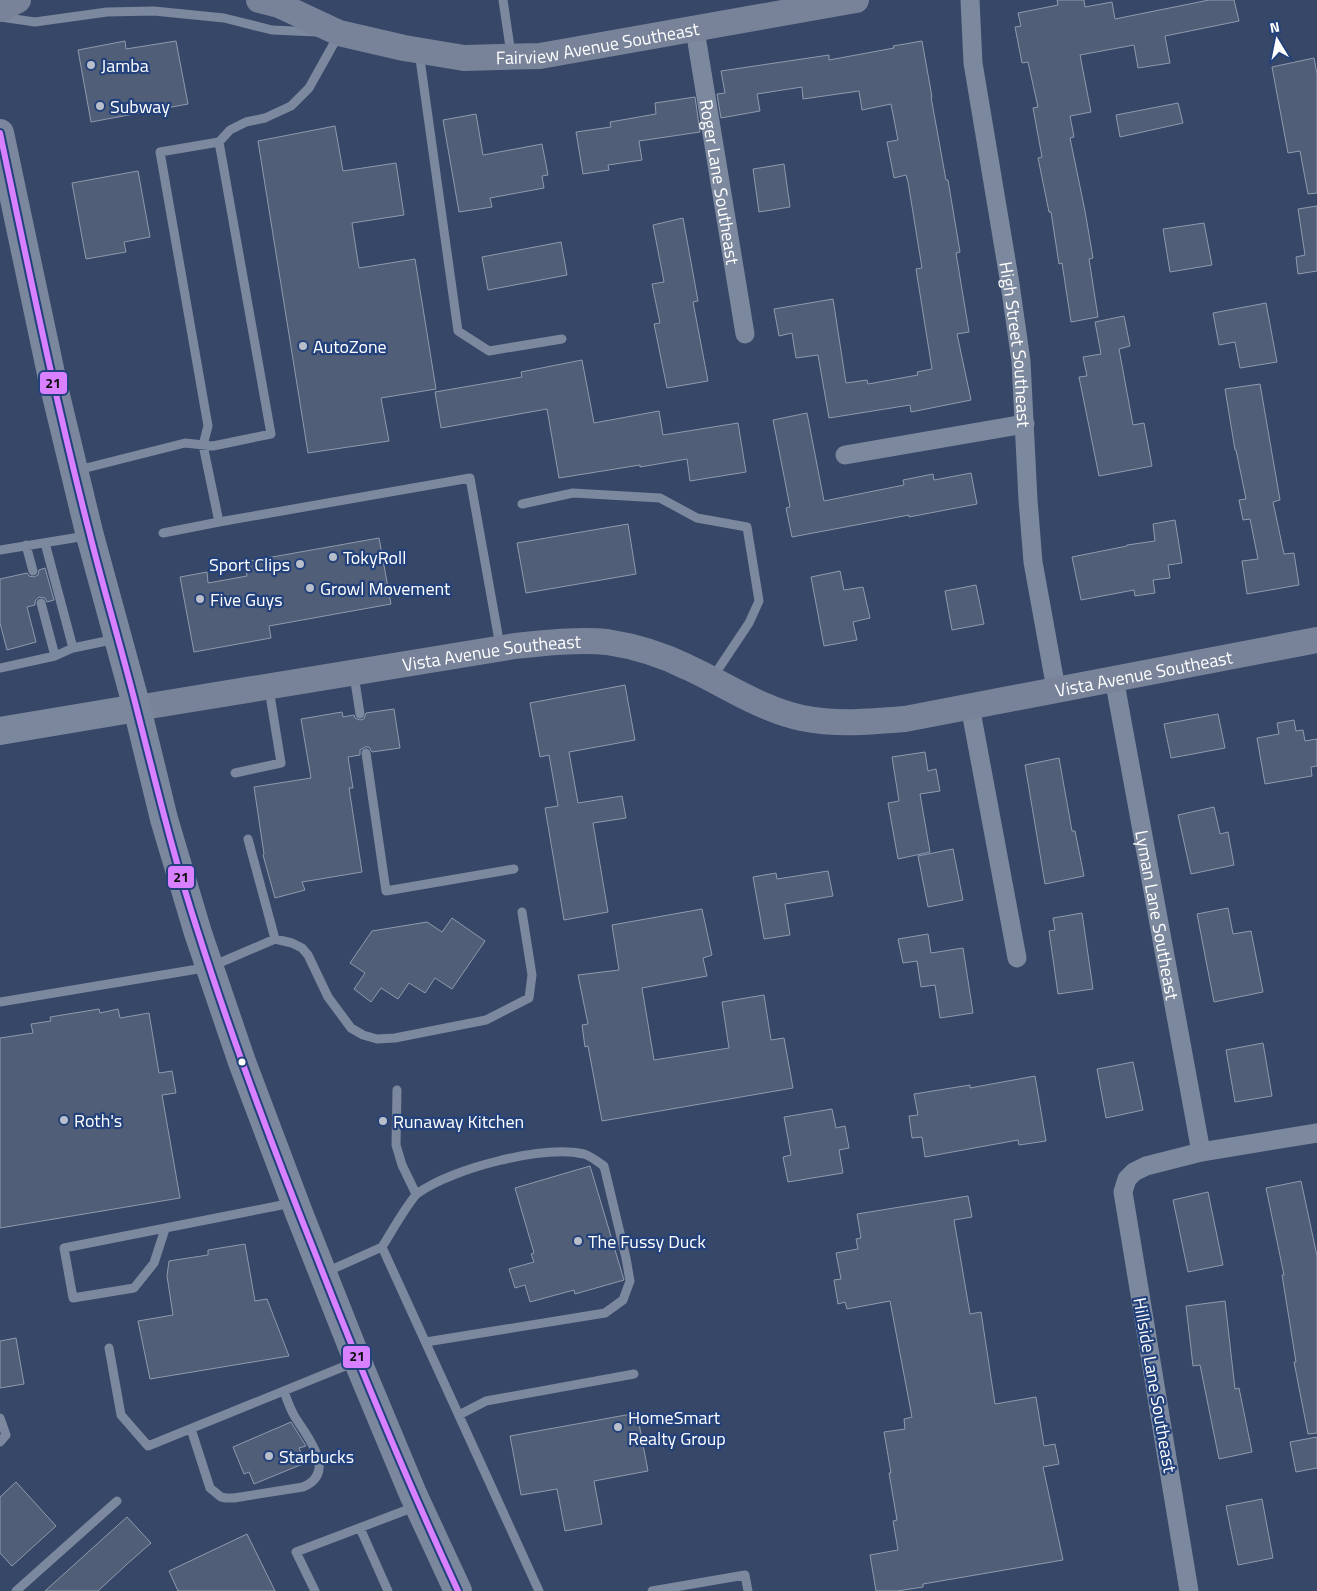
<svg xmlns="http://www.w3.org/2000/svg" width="1317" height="1591" font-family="'Titillium Web',sans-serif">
  <rect width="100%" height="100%" fill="#374767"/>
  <path fill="#505e77" stroke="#8f9aad" d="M1057,0H1084L1085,7L1112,2L1115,19L1209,0H1234L1239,21L1165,36L1170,63L1138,68L1134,45L1080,55L1091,112L1070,116L1074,137L1070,138L1085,211L1093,258L1089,259L1098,317L1071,322L1062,263L1059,264L1051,212H1049L1038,158L1042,157L1033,108L1038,107L1028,62L1022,63L1015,27L1021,26L1018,13L1058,5Z
    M125,41L126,49L176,41L188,104L91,122L78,50Z
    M922,41L932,97H931L946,180H948L960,252L956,253L969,332L957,334L971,400L911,412L910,405L829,418L818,355L796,358L792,333L779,336L774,309L833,299L846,383L867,380L868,384L918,375L917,372L932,369L916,269L922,268L908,182L906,175L894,178L887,142L898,140L891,104L862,110L859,91L803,99L802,87L757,94L760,111L721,118L717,94L725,93L721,71L829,55V60L894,48L893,46Z
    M1314,58L1317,74V193L1308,194L1300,151L1288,153L1272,67Z
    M695,97L700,132L639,141L642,160L608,165L609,170L583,174L576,132L611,127L610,122L656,114L655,103Z
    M1178,103L1183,123L1120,137L1116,115Z
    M476,114L483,155L542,144L548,175L542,176L544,188L490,198L492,207L459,212L443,120Z
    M335,126L343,171L396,163L404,215L352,223L359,268L415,259L436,389L381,398L389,441L308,453L258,141Z
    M784,164L790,207L759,212L753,169Z
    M138,171L150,237L124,242L126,252L86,259L72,183Z
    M1317,206V271L1298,274L1296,257L1305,255L1298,209Z
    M683,218L698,301L693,302L708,381L667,388L654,324L660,323L652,284L664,282L653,225Z
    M1204,223L1212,265L1170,272L1163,229Z
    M561,242L567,275L488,290L482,257Z
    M1266,303L1277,362L1240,368L1235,342L1219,345L1213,313Z
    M1124,316L1130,346L1119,349L1133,425L1144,423L1152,466L1099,476L1079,377L1087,376L1083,357L1101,354L1095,322Z
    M582,360L594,423L659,411L663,435L738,423L746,472L690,481L687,459L640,467V465L559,478L547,409L441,428L435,392L522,377L521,372Z
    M1260,384L1280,500L1273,502L1284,554L1294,553L1299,585L1247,594L1242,561L1258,559L1250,519L1243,520L1239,500L1246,499L1236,450H1235L1225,389Z
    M807,413L824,501L904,485L903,480L933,474L934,480L971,473L977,504L909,517V515L792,537L786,508L790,507L773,420Z
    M1175,520L1182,563L1168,565L1170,578L1153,580L1155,593L1135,596L1134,590L1081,600L1072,557L1127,546V545L1155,541L1153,524Z
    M628,524L636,574L526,593L517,543Z
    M379,538L391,604L269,626L271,638L194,652L180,577L207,572L208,583L247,576L244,562Z
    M45,568L54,600L47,602L45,598L39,597L35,601V605L27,607L36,642L7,650L0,623V579L27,573L29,576L34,577L38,575L39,570Z
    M840,571L844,590L863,587L870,618L853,622L857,640L824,646L811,577Z
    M976,585L984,624L952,630L945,591Z
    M625,685L635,740L569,752L578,803L622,796L626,818L593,823L608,912L564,920L545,808L558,806L549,755L540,757L530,703Z
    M394,709L400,748L372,752L369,747H365L360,750V755L348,757L353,788H349L362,872L302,882L305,890L275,898L263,855L264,854L254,787L311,778L301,719L342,712L343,717L354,715L355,718L360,720L364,719L366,713Z
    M1218,714L1225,748L1171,758L1164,724Z
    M1294,720L1296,731L1303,730L1305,741L1317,739V766L1311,767L1312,776L1265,784L1257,738L1279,734L1277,723Z
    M925,752L928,771L936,769L940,791L920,794L930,852L898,859L888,803L899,801L892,757Z
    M1059,758L1072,831H1075L1084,876L1045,884L1025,765Z
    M1214,807L1220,834L1228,832L1234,865L1191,874L1178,815Z
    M953,849L963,900L928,907L918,856Z
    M828,871L833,896L785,904L790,935L764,939L753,877L776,873L777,879Z
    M1228,908L1233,934L1251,931L1263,992L1214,1002L1197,914Z
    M702,909L712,955L703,958L707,976L642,988L654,1060L729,1048L722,1002L764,995L771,1040L784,1038L793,1088L602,1121L588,1046L585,1047L582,1025L588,1024L578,975L619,970L612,925Z
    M1082,913L1093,989L1058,994L1049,931L1055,930L1053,918Z
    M452,918L485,941L452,989L435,978L425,993L409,983L398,999L381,988L371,1002L354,989L365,973L350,963L372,931L427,922L442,932Z
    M928,934L931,953L963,948L973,1013L940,1018L935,985L921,987L917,961L903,963L898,939Z
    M99,1009L100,1013L118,1009L120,1018L149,1013L159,1073L172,1071L176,1093L162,1095L180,1198L0,1228V1038L33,1033L31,1024L51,1021L50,1017Z
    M1263,1043L1272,1096L1235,1102L1226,1050Z
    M1133,1062L1143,1110L1106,1118L1097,1069Z
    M1035,1076L1046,1141L1019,1145L1018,1140L925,1157L922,1137L912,1138L909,1116L918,1115L914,1094L970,1085V1088Z
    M832,1109L836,1128L845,1126L849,1148L839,1150L843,1173L788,1182L783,1157L791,1155L784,1117Z
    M590,1166L624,1280L575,1294L574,1290L530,1302L525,1285L515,1288L509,1269L534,1262L531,1254L534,1253L515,1188Z
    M1301,1181L1317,1256V1433L1308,1434L1294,1362H1296L1282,1275H1284L1266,1188Z
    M1208,1192L1223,1265L1188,1272L1173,1200Z
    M968,1196L972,1217L954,1220L970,1314L981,1312L995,1404L1036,1397L1044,1446L1055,1444L1059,1464L1043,1467L1063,1560L923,1584V1587L897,1591H876L870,1555L898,1550L893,1521L897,1520L889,1473H891L884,1432L905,1429L904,1419L912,1417L890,1301L847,1309L845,1302L838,1304L834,1280L841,1279L836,1253L858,1249L856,1239L861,1238L857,1214Z
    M245,1244L255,1301L267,1299L289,1356L150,1379L138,1321L173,1315L167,1276L169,1261L208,1255V1250Z
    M1225,1301L1235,1389L1239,1388L1252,1452L1219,1459L1200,1365L1193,1366L1186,1306Z
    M16,1338L24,1384L0,1388V1341Z
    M637,1413L648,1471L594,1481L602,1524L565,1531L557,1489L521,1495L510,1436Z
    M291,1422L306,1446L299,1448L305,1463L254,1484L249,1472L244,1474L233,1447Z
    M1317,1437V1468L1296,1472L1290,1442Z
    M16,1482L56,1526L12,1566L0,1553V1497Z
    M1262,1499L1273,1558L1238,1565L1226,1506Z
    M127,1517L151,1543L126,1565L98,1591H45Z
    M247,1534L275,1591H178L169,1571Z"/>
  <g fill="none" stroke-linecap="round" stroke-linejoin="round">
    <path stroke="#7c889e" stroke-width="9" d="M503,0L511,54
      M0,17L35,22L107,12L154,11L224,18L272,30L317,32
      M338,36L309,88L291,106L265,118L246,122L230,130L219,142L160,152L208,426L203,445L219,522L470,478L500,646
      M419,52L458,331L489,351L562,339
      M78,470L185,443L213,446L271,434L219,142
      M522,504L573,493L660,498L697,518L747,527L759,601L749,623L713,677
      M163,533L219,522
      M45,543L73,648
      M26,545L33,571
      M0,550L86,536
      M41,603L55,656
      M0,668L55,656L73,648L116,639
      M354,675L360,714
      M366,753L386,891L514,869
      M235,773L281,763L269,689
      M248,839L275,939
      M0,1002L210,967L275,939L292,943L302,948L308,955L328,997L351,1028L363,1035L377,1039L395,1038L486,1020L529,998L532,975L522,912
      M397,1090L396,1145L402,1165L416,1194
      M165,1229L154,1263L134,1288L73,1298L64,1248L292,1203
      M382,1247C389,1236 410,1199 418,1193C454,1168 542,1145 584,1154C591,1156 598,1162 604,1166L626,1258L630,1281L623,1300L605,1313L426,1342
      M326,1272L382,1247L539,1591
      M109,1348L121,1415L148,1446L355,1362
      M459,1415L486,1401L634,1374
      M0,1418L6,1435L0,1442
      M191,1429L210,1488L221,1497L226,1498H234L303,1487C338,1472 307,1437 295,1417C290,1409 287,1400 284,1391
      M360,1528L388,1591
      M16,1591L117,1501
      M315,1591L296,1552L417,1506
      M652,1591L745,1575L748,1591"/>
    <g stroke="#7c889e" stroke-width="19">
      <path id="s1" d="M970,0L973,63L1010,284L1021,361L1028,500L1033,562L1056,689"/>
      <path id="s2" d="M695,30L745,334"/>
      <path d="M845,455L1025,424"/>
      <path id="s3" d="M1114,678L1201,1152"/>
      <path d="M970,706L1017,958"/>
      <path d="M1189,1591L1123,1192L1127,1179L1134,1172L1146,1166L1201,1152L1317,1133"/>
    </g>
    <g stroke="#78839a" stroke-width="26">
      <path id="s4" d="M259,0L279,5L339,33L404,48L464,58L540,56L856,0"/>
      <path d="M0,9L18,0"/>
      <path id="s5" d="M137,708L515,646C543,643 580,639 607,642C633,646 663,655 687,667C725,684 760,709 802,718C836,725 870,722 905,719L1317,640"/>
    </g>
    <path stroke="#7b879d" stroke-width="28" d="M0,133L53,383L89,532L137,708L164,819L198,933L242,1062L299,1213L360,1367L413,1494L458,1591
      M0,731L137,708"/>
    <defs>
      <path id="bus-1" d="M0,133C28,266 55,399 89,531C104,591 122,650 137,710C156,784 174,859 198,932C233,1042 274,1151 317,1258C361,1370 407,1481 458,1591"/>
    </defs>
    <use href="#bus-1" stroke="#23417b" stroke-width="10"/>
    <use href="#bus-1" stroke="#d880ff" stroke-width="6"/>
  </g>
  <g fill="#b9bfca" stroke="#23417b" stroke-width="2">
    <circle cx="91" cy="65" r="5"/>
    <circle cx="100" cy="106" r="5"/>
    <circle cx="303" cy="346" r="5"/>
    <circle cx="333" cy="557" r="5"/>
    <circle cx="300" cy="564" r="5"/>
    <circle cx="310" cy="588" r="5"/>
    <circle cx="200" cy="599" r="5"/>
    <circle cx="64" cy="1120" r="5"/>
    <circle cx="383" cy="1121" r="5"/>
    <circle cx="578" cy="1241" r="5"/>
    <circle cx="618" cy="1427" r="5"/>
    <circle cx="269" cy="1456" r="5"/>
  </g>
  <circle fill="#fff" stroke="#23417b" stroke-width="2" cx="242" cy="1062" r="4.5"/>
  <g text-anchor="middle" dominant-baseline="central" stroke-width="4.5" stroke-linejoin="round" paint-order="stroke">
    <g font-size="18" fill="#fff" stroke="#23417b">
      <text stroke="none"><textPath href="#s4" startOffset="349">Fairview Avenue Southeast</textPath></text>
      <text stroke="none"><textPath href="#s2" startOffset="154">Roger Lane Southeast</textPath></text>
      <text stroke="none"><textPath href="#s1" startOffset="348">High Street Southeast</textPath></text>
      <text stroke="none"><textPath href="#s5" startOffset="359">Vista Avenue Southeast</textPath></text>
      <text stroke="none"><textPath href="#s5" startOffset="1032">Vista Avenue Southeast</textPath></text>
      <text stroke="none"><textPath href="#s3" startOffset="241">Lyman Lane Southeast</textPath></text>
      <text transform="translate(1155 1385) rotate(80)">Hillside Lane Southeast</text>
    </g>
    <g font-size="18" fill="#fff" stroke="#23417b" text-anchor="start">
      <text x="101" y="65">Jamba</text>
      <text x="110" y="106">Subway</text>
      <text x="313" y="346">AutoZone</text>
      <text x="343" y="557">TokyRoll</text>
      <text x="290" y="564" text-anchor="end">Sport Clips</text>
      <text x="320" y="588">Growl Movement</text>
      <text x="210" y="599">Five Guys</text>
      <text x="74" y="1120">Roth's</text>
      <text x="393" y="1121">Runaway Kitchen</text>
      <text x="588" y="1241">The Fussy Duck</text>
      <text x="628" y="1417">HomeSmart<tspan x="628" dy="21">Realty Group</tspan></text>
      <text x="279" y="1456">Starbucks</text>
    </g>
  </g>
  <g stroke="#23417b" stroke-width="2">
    <rect x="39" y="371" width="29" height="24" rx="5" fill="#d880ff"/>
    <rect x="167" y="865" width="28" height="24" rx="5" fill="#d880ff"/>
    <rect x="342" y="1345" width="29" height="24" rx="5" fill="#d880ff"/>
  </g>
  <g font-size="14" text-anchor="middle" font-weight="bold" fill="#111">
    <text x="53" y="388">21</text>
    <text x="181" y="882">21</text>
    <text x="357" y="1361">21</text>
  </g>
  <g transform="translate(1277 40) rotate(350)" stroke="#23417b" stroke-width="4" paint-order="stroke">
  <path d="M0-4L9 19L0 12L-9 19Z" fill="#ffffff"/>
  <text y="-8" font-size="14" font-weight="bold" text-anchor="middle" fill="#ffffff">N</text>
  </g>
</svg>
